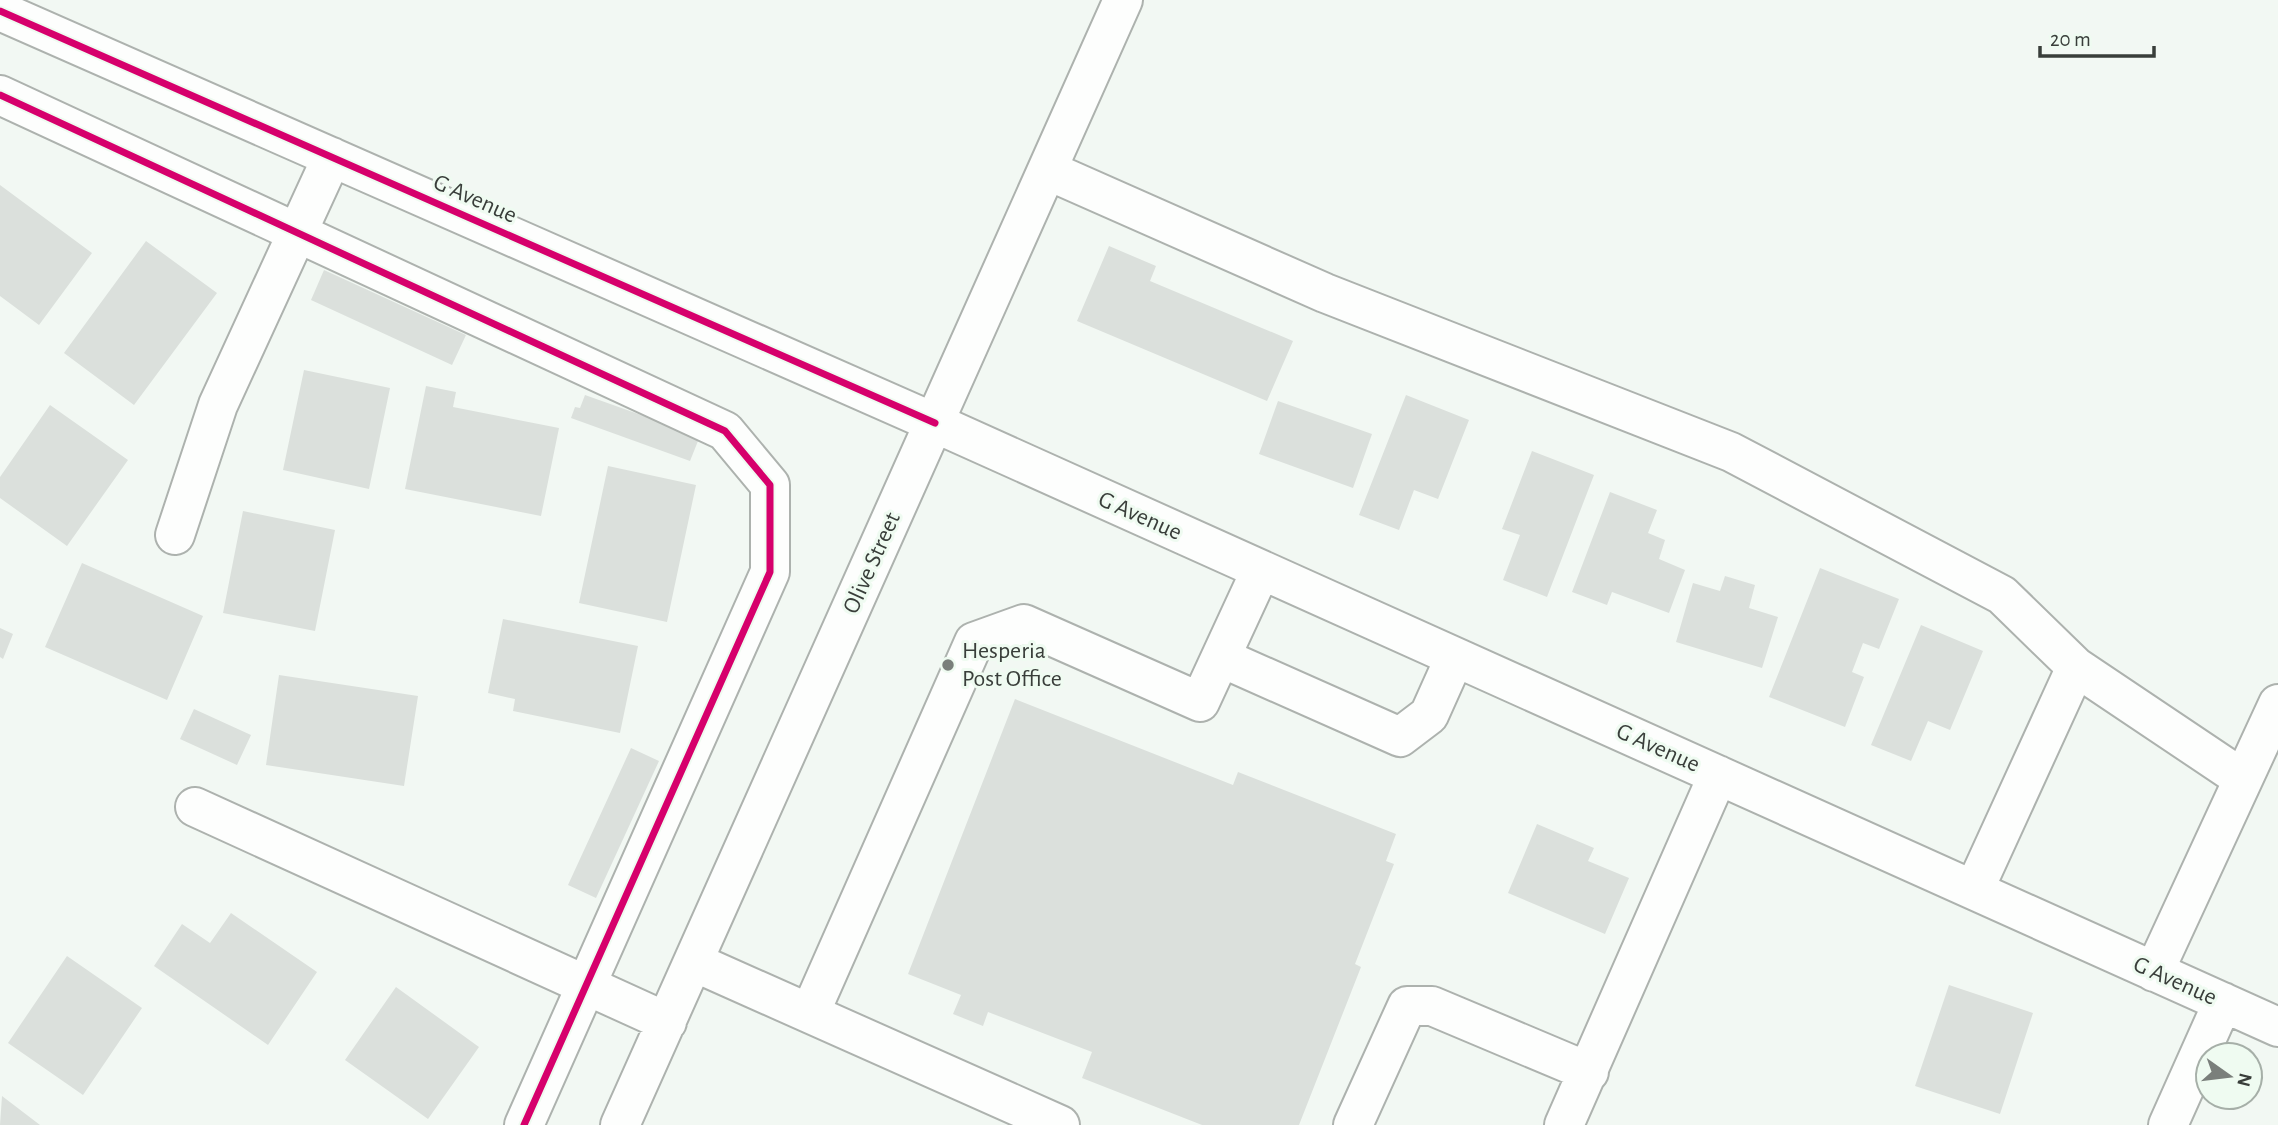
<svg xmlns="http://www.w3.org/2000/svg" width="2278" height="1125" font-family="'Alegreya Sans',sans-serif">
  <rect width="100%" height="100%" fill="#f2f8f3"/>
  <path fill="#dbe0dc" d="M0,185L92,253L39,325L0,296Z
    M146,241L217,293L134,405L64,353Z
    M1109,246L1156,266L1150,281L1293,341L1267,401L1077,321Z
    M324,270L466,335L452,365L311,300Z
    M304,370L390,388L369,489L283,470Z
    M426,386L456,392L453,407L559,428L541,516L405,489Z
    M585,395L700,436L690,461L571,418L575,407L580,408Z
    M1406,395L1469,420L1438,499L1414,490L1399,530L1359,515Z
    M1278,401L1372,434L1353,488L1259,454Z
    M50,405L128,460L67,546L0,498V477Z
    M1532,451L1594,475L1547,597L1503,580L1520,535L1502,529Z
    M608,466L696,485L667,622L579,603Z
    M1610,492L1657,510L1648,533L1665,540L1659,559L1685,570L1669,613L1612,592L1607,605L1572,592Z
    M243,511L335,530L315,631L223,613Z
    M82,563L203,616L167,700L45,647Z
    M1820,568L1899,599L1879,649L1863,643L1852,672L1864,677L1845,727L1769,697Z
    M1725,576L1755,585L1749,608L1778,617L1762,668L1676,642L1693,583L1720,591Z
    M503,619L638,646L620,733L513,711L515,699L488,693Z
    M1921,625L1983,651L1950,730L1928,721L1911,761L1871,745Z
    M0,628L13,634L3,659L0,657Z
    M279,675L418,696L404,786L266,765Z
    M1015,699L1233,785L1238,772L1396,834L1386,861L1394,864L1355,964L1361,967L1299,1125H1202L1082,1078L1092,1052L988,1012L983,1026L953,1014L961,995L908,974Z
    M194,709L251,735L237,765L180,739Z
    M631,748L659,761L596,898L568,885Z
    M1537,824L1594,848L1588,861L1629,878L1605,934L1508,893Z
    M231,913L317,972L268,1045L154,966L182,924L210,943Z
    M67,956L142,1008L83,1095L8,1043Z
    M1949,985L2033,1013L2000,1114L1915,1086Z
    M396,987L479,1047L428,1119L345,1060Z
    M2,1096L40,1125H0Z"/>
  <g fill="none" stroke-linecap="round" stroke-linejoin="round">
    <defs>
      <path id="minor" d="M0,11L935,423L2278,1027
        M0,95L725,431L770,485V572L524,1125
        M1047,170L1325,293L1731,452L2002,595L2076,667L1974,890
        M175,535L218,405L332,157
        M1222,658L1400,737L1429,715L1455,657
        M2076,667L2243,779
        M195,807L667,1022
        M694,962L1060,1125
        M2154,972L2278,704
        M810,1013L974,642L1024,624L1200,702L1261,570
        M620,1125L1123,0
        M1353,1125L1407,1006H1432L1589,1072
        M1564,1125L1718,775
        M2168,1125L2223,1002"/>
    </defs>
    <use href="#minor" stroke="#adb2ae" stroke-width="42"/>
    <use href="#minor" stroke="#fdfefd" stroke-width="38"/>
    <defs>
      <path id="cycleway" d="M0,11L935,423
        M0,95L725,431L770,485V572L524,1125"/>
    </defs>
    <use href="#cycleway" stroke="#effbf1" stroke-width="11"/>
    <use href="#cycleway" stroke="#d6006c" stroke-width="7"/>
  </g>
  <circle fill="#7a7f7b" stroke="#effbf1" stroke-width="2.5" cx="948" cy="665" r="7"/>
  <g text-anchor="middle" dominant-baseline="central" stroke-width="6" stroke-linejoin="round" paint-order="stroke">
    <g font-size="24" fill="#393e3a" stroke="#effbf1">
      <text transform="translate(475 199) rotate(24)">G Avenue</text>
      <text transform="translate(1140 516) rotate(24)">G Avenue</text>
      <text transform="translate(872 563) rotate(-66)">Olive Street</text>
      <text transform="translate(1658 748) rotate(24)">G Avenue</text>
      <text transform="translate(2175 981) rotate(24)">G Avenue</text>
    </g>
    <g font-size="24" fill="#393e3a" stroke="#effbf1" text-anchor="start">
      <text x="962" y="651">Hesperia<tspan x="962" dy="28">Post Office</tspan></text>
    </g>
  </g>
  <g transform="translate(2229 1076) rotate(104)"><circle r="33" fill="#effbf1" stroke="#a6afa8" stroke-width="2"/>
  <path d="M0-5L12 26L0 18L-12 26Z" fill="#7a7f7b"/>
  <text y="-10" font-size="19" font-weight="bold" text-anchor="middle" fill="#393e3a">N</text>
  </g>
  <path d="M2040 46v10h114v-10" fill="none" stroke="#393e3a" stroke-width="3.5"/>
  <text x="2050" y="46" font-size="21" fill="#393e3a" stroke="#effbf1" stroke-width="5" paint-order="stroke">20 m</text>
</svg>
